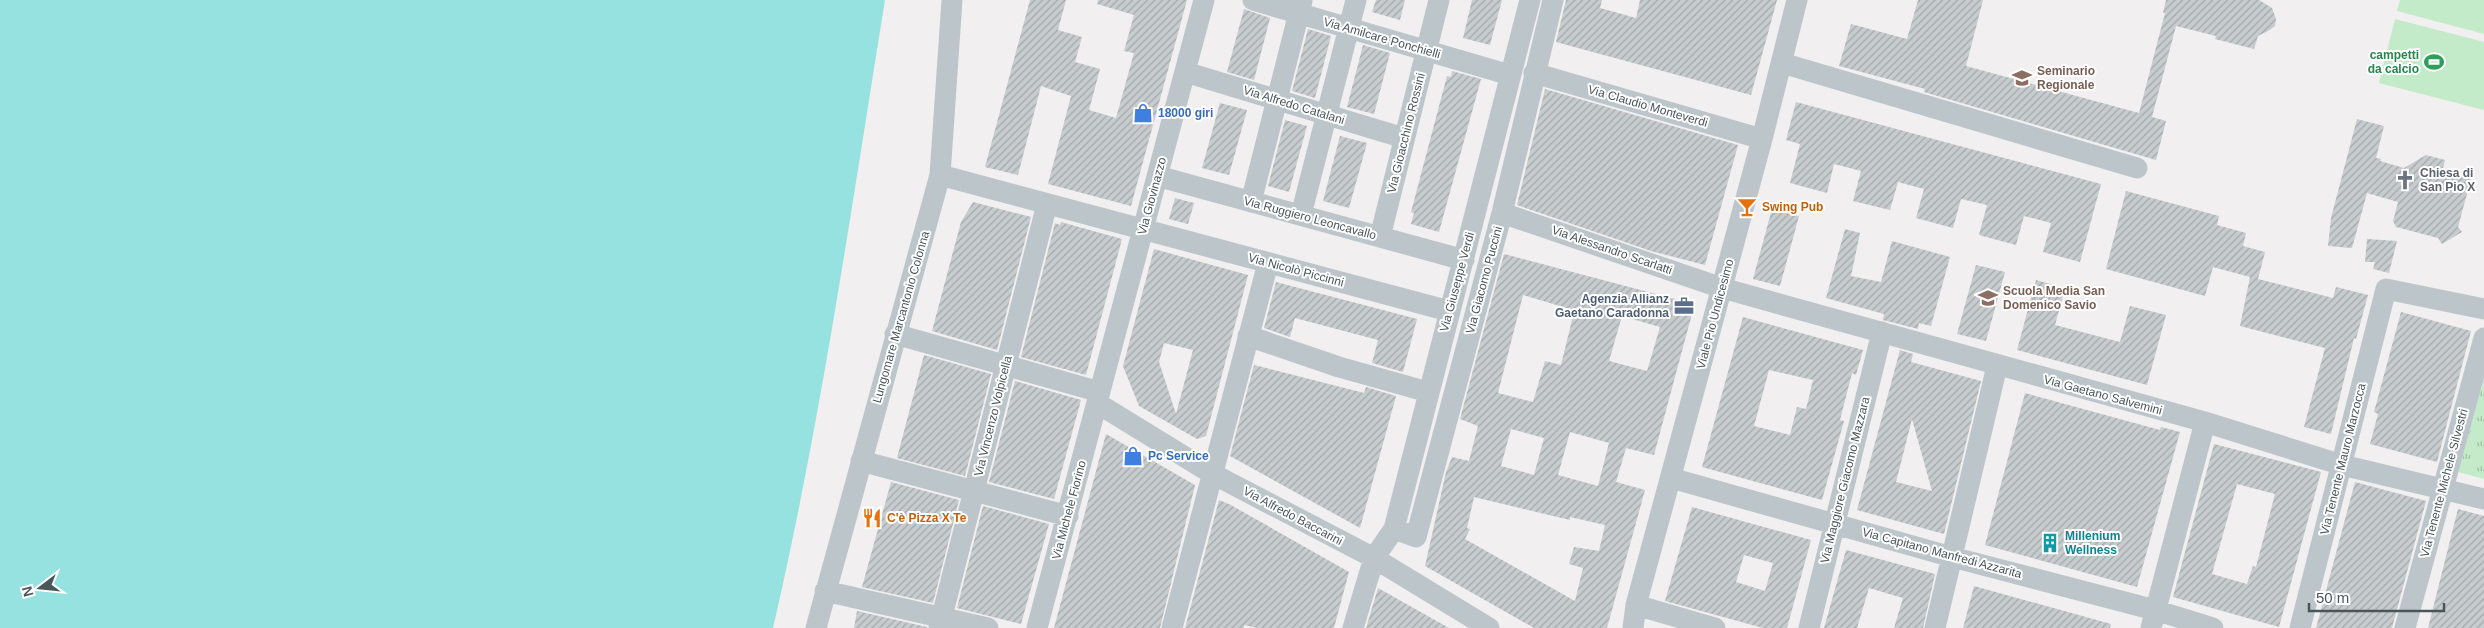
<svg xmlns="http://www.w3.org/2000/svg" width="2484" height="628" font-family="Helvetica,sans-serif">
  <defs>
    <pattern id="grass-tufts" width="24" height="20" patternUnits="userSpaceOnUse" patternTransform="scale(1.25)"><rect width="24" height="20" fill="#c3eac9"/><path d="M3 7l-1-3M5 7V3M7 7l1-3M15 17l-1-3M17 17v-4M19 17l1-3" fill="none" stroke="#a0c0a6"/></pattern>
    <pattern id="building-hatch" width="6" height="6" patternUnits="userSpaceOnUse" patternTransform="scale(1.25)"><rect width="6" height="6" fill="#c7ccce"/><path d="M-1 1l2-2M0 6l6-6M5 7l2-2" fill="none" stroke="#a4a8aa"/></pattern>
  </defs>
  <rect width="100%" height="100%" fill="#f1eff0"/>
  <path fill="url(#grass-tufts)" d="M2484,379V479L2458,472Z"/>
  <path fill="#c3eac9" d="M2400,0H2484V34L2397,11Z
    M2395,19L2484,42V110L2379,83Z"/>
  <path fill="#95e2e0" d="M0,0H885C851,210 821,421 773,628H0Z"/>
  <path fill="url(#building-hatch)" fill-rule="evenodd" d="M1030,0H1066L1058,30L1082,37L1075,62L1100,69L1089,110L1116,118L1134,53L1124,51L1134,15L1097,4L1098,0H1187L1131,206L1048,184L1071,96L1041,86L1018,175L985,167Z
    M1376,0H1405L1400,20L1372,12Z
    M1472,0H1502L1490,45L1463,38Z
    M1566,0H1602L1600,8L1636,18L1640,0H1777L1751,95L1556,42Z
    M1918,0H1983L1966,66L2139,113L2165,13H2163L2166,0H2259L2272,8L2276,19L2275,26L2270,30L2258,36L2254,49L2215,39L2216,36L2176,26L2152,117L2166,121L2156,160L1924,92L1925,89L1839,66L1851,24L1907,39Z
    M1244,9L1270,18L1254,80L1227,72Z
    M1308,29L1331,36L1315,98L1292,91Z
    M1363,45L1390,53L1374,114L1347,107Z
    M1452,71L1481,79L1439,232L1411,224L1414,213L1411,212L1447,76L1451,77Z
    M1545,89L1738,145L1705,265L1651,251L1517,205Z
    M1796,102L2101,184L2080,262L2043,252L2051,223L2024,216L2016,245L1979,235L1987,205L1961,199L1953,228L1916,218L1924,189L1898,182L1890,210L1853,201L1861,171L1834,164L1827,193L1790,183L1800,144L1786,140Z
    M1220,103L1247,110L1229,175L1202,168Z
    M2357,119L2384,126L2376,158L2381,159L2380,161L2404,168L2426,155L2445,160L2442,172L2471,179L2458,227L2462,232L2442,244L2438,238L2396,227L2393,221L2398,202L2367,193L2352,248L2328,246L2331,218Z
    M1285,120L1307,126L1289,192L1268,186Z
    M1340,136L1367,143L1349,208L1323,201Z
    M2126,191L2219,216L2217,225L2246,233L2243,246L2265,252L2258,279L2333,298L2336,287L2368,295L2356,339L2354,338L2331,434L2304,427L2325,348L2240,326L2250,277L2213,267L2205,296L2106,269Z
    M1175,198L1194,203L1188,224L1169,219Z
    M973,202L1031,217L997,350L932,331L961,222Z
    M1772,209L1799,216L1780,286L1753,279Z
    M1061,222L1122,239L1086,375L1021,357L1055,223L1060,225Z
    M1845,229L1860,233L1851,276L1881,282L1892,241L1950,257L1931,326L1919,323L1918,329L1883,320L1884,314L1826,298Z
    M2367,239L2397,241L2389,273L2373,269L2375,262H2365Z
    M1154,249L1248,275L1206,436L1197,439L1139,406L1123,366ZM1164,343L1193,350L1176,414L1159,362Z
    M1504,254L1690,303L1693,310L1654,455L1626,448L1616,482L1645,490L1607,628H1534L1425,566L1446,472L1452,457L1469,461L1478,426L1460,419ZM1523,295L1573,310L1574,312L1561,365L1545,361L1533,402L1498,393ZM1622,316L1660,327L1647,371L1609,361ZM1511,429L1544,438L1534,475L1501,466ZM1570,432L1609,443L1598,486L1558,475ZM1474,497L1570,520V517L1605,525L1599,551L1574,547L1569,564L1583,568L1575,601L1465,539L1470,529L1467,528Z
    M1976,265L2005,272L1986,341L1957,334Z
    M2036,280L2065,288L2055,325L2120,342L2130,306L2166,315L2147,385L2017,350Z
    M1276,282L1417,319L1403,372L1372,363L1378,340L1295,318L1290,337L1264,328Z
    M2401,312L2471,331L2437,462L2370,444L2378,414L2374,412Z
    M1743,317L1863,350L1856,375L1852,373L1840,420L1844,421L1822,500L1702,467ZM1769,370L1813,380L1806,409L1797,407L1790,435L1754,426Z
    M1900,350L1913,354L1911,362L1981,381L1944,534L1857,510ZM1912,419L1932,491L1896,482Z
    M924,355L991,374L965,476L897,458Z
    M1254,365L1364,393L1366,387L1396,396L1360,528L1230,456Z
    M1015,381L1081,400L1054,499L989,482Z
    M2025,393L2160,430L2161,427L2180,432L2137,587L1985,545Z
    M1106,434L1195,485L1160,628H1054Z
    M2214,444L2321,472L2279,627L2173,597ZM2237,484L2275,494L2256,567L2253,566L2247,584L2212,574Z
    M891,482L959,500L933,603L862,587Z
    M2355,482L2426,501L2392,628H2316Z
    M1219,500L1229,504L1349,572L1334,628H1257L1244,625V628H1185Z
    M983,506L1049,524L1021,624L957,608Z
    M1692,507L1811,540L1787,628H1763L1665,601ZM1744,555L1773,563L1765,591L1736,582Z
    M2458,509L2484,516V628H2428Z
    M1846,550L1935,574L1923,628H1894L1903,598L1869,588L1857,628H1824Z
    M1974,586L2111,624L2110,628H1963Z
    M1378,588L1449,628H1366Z
    M857,611L927,627V628H854Z"/>
  <g fill="none" stroke-linecap="round" stroke-linejoin="round">
    <path stroke="#bcc6ca" stroke-width="21" d="M1253,0L1510,75
      M1782,63L2137,168
      M1185,72L1404,138
      M1534,73L1762,139
      M940,175L1449,311
      M1157,176L1464,260
      M1251,202L1302,1
      M1502,213L1722,288L2205,422L2342,465L2484,499
      M1301,215L1356,0
      M1380,237L1439,0
      M895,334L1100,392
      M1248,336L1339,367L1428,392
      M1097,403L1211,473L1374,558L1489,628
      M861,461L1068,516
      M1671,478L1952,557L2155,610L2213,628
      M1394,529L1416,537L1502,213L1553,0
      M825,591L988,628
      M1636,605L1715,628
      M816,628L940,175L952,0
      M939,628L1047,204
      M1037,628L1204,0
      M1172,628L1268,263
      M1353,628L1374,558L1394,529L1530,0
      M1633,628L1636,605L1762,139L1797,0
      M1809,628L1882,332
      M1935,628L1997,366
      M2151,628L2205,422
      M2300,628L2386,289L2484,309
      M2405,628L2484,338"/>
  </g>
  <defs>
    <symbol id="stadium-bare" viewBox="-9 -9 18 18"><path d="M0-5a6.5 5 0 1 0 0 10a6.5 5 0 1 0 0-10ZM-3.5-1.8h7v3.6h-7Z" fill="#2e9e5b" stroke="#fff" stroke-width="2.5" paint-order="stroke"/></symbol>
    <symbol id="university-bare" viewBox="-9 -9 18 18"><path d="M0-5L7-2L0 1L-7-2ZM-4 1L0 2.5L4 1V4Q0 6-4 4Z" fill="#8d6e63" stroke="#fff" stroke-width="2.5" paint-order="stroke"/></symbol>
    <symbol id="shop-bare" viewBox="-9 -9 18 18"><path d="M-5-2.5h2.3a2.7 3.5 0 0 1 5.4 0H5L5.5 6h-11ZM-1.5-2.5h3a1.5 2.3 0 0 0-3 0Z" fill="#3f7fe0" stroke="#fff" stroke-width="2.5" paint-order="stroke"/></symbol>
    <symbol id="church-bare" viewBox="-9 -9 18 18"><path d="M-1.2-6h2.4v3.5h3.3v2.4h-3.3V6h-2.4V-.1h-3.3v-2.4h3.3Z" fill="#6b7280" stroke="#fff" stroke-width="2.5" paint-order="stroke"/></symbol>
    <symbol id="bar-bare" viewBox="-9 -9 18 18"><path d="M-6-5H6L.8 .8V4.5H3.5V6h-7V4.5H-.8V.8Z" fill="#e8710a" stroke="#fff" stroke-width="2.5" paint-order="stroke"/></symbol>
    <symbol id="school-bare" viewBox="-9 -9 18 18"><path d="M0-5L7-2L0 1L-7-2ZM-4 1L0 2.5L4 1V4Q0 6-4 4Z" fill="#8d6e63" stroke="#fff" stroke-width="2.5" paint-order="stroke"/></symbol>
    <symbol id="office-bare" viewBox="-9 -9 18 18"><path d="M-6-3h4V-5.5h4V-3h4V5H-6ZM-1-4.5V-3h2v-1.5ZM-6 0V1H6V0Z" fill="#5c6f8a" stroke="#fff" stroke-width="2.5" paint-order="stroke"/></symbol>
    <symbol id="restaurant-bare" viewBox="-9 -9 18 18"><path d="M-5-6h1v4h1v-4h1v4h1v-4h1v5L-1.5 .5V6h-2V.5L-5-1ZM5-6V6H3V1.5H1.5Q1.5-4 5-6Z" fill="#e8710a" stroke="#fff" stroke-width="2.5" paint-order="stroke"/></symbol>
    <symbol id="building-bare" viewBox="-9 -9 18 18"><path d="M-4-6H4V6H1V3H-1V6H-4ZM-2.5-4.3h1.7v1.8h-1.7ZM.8-4.3h1.7v1.8H.8ZM-2.5-1h1.7V.8h-1.7ZM.8-1h1.7V.8H.8Z" fill="#0f9aa8" stroke="#fff" stroke-width="2.5" paint-order="stroke"/></symbol>
  </defs>
  <g fill-rule="evenodd">
    <use href="#stadium-bare" x="2420" y="48" width="28" height="28"/>
    <use href="#university-bare" x="2008" y="64" width="28" height="28"/>
    <use href="#shop-bare" x="1129" y="99" width="28" height="28"/>
    <use href="#church-bare" x="2391" y="166" width="28" height="28"/>
    <use href="#bar-bare" x="1733" y="193" width="28" height="28"/>
    <use href="#school-bare" x="1974" y="284" width="28" height="28"/>
    <use href="#office-bare" x="1670" y="292" width="28" height="28"/>
    <use href="#shop-bare" x="1119" y="442" width="28" height="28"/>
    <use href="#restaurant-bare" x="858" y="504" width="28" height="28"/>
    <use href="#building-bare" x="2036" y="529" width="28" height="28"/>
  </g>
  <g text-anchor="middle" dominant-baseline="central" stroke-width="4" stroke-linejoin="round" paint-order="stroke">
    <g font-size="12" fill="#49565a" stroke="#fff">
      <text transform="translate(1382 38) rotate(16)">Via Amilcare Ponchielli</text>
      <text transform="translate(1294 105) rotate(17)">Via Alfredo Catalani</text>
      <text transform="translate(1648 106) rotate(16)">Via Claudio Monteverdi</text>
      <text transform="translate(1406 133) rotate(-76)">Via Gioacchino Rossini</text>
      <text transform="translate(1152 196) rotate(-75)">Via Giovinazzo</text>
      <text transform="translate(1310 218) rotate(15)">Via Ruggiero Leoncavallo</text>
      <text transform="translate(1612 250) rotate(19)">Via Alessandro Scarlatti</text>
      <text transform="translate(1296 270) rotate(15)">Via Nicolò Piccinni</text>
      <text transform="translate(1484 280) rotate(-75)">Via Giacomo Puccini</text>
      <text transform="translate(1457 282) rotate(-75)">Via Giuseppe Verdi</text>
      <text transform="translate(1715 314) rotate(-75)">Viale Pio Undicesimo</text>
      <text transform="translate(901 317) rotate(-74)">Lungomare Marcantonio Colonna</text>
      <text transform="translate(2103 395) rotate(15)">Via Gaetano Salvemini</text>
      <text transform="translate(993 416) rotate(-76)">Via Vincenzo Volpicella</text>
      <text transform="translate(2343 459) rotate(-76)">Via Tenente Mauro Marzocca</text>
      <text transform="translate(1845 480) rotate(-76)">Via Maggiore Giacomo Mazzara</text>
      <text transform="translate(2444 483) rotate(-75)">Via Tenente Michele Silvestri</text>
      <text transform="translate(1069 510) rotate(-75)">Via Michele Fiorino</text>
      <text transform="translate(1293 516) rotate(28)">Via Alfredo Baccarini</text>
      <text transform="translate(1942 553) rotate(15)">Via Capitano Manfredi Azzarita</text>
    </g>
    <g font-size="12" font-weight="bold" fill="#27864d" stroke="#fff" text-anchor="end">
      <text x="2419" y="55">campetti<tspan x="2419" dy="14">da calcio</tspan></text>
    </g>
    <g font-size="12" font-weight="bold" fill="#785e54" stroke="#fff" text-anchor="start">
      <text x="2037" y="71">Seminario<tspan x="2037" dy="14">Regionale</tspan></text>
      <text x="2003" y="291">Scuola Media San<tspan x="2003" dy="14">Domenico Savio</tspan></text>
    </g>
    <g font-size="12" font-weight="bold" fill="#366cbe" stroke="#fff" text-anchor="start">
      <text x="1158" y="113">18000 giri</text>
      <text x="1148" y="456">Pc Service</text>
    </g>
    <g font-size="12" font-weight="bold" fill="#5b616d" stroke="#fff" text-anchor="start">
      <text x="2420" y="173">Chiesa di<tspan x="2420" dy="14">San Pio X</tspan></text>
    </g>
    <g font-size="12" font-weight="bold" fill="#c56008" stroke="#fff" text-anchor="start">
      <text x="1762" y="207">Swing Pub</text>
      <text x="887" y="518">C'è Pizza X Te</text>
    </g>
    <g font-size="12" font-weight="bold" fill="#4e5e75" stroke="#fff" text-anchor="end">
      <text x="1669" y="299">Agenzia Allianz<tspan x="1669" dy="14">Gaetano Caradonna</tspan></text>
    </g>
    <g font-size="12" font-weight="bold" fill="#0d838f" stroke="#fff" text-anchor="start">
      <text x="2065" y="536">Millenium<tspan x="2065" dy="14">Wellness</tspan></text>
    </g>
  </g>
  <g transform="translate(40 588) rotate(254)" stroke="#ffffff" stroke-width="4" paint-order="stroke">
  <path d="M0-4L9 19L0 12L-9 19Z" fill="#49565a"/>
  <text y="-8" font-size="14" font-weight="bold" text-anchor="middle" fill="#49565a">N</text>
  </g>
  <path d="M2309 603v8h135v-8" fill="none" stroke="#49565a" stroke-width="2.5"/>
  <text x="2316" y="603" font-size="15" fill="#49565a" stroke="#ffffff" stroke-width="4" paint-order="stroke">50 m</text>
</svg>
